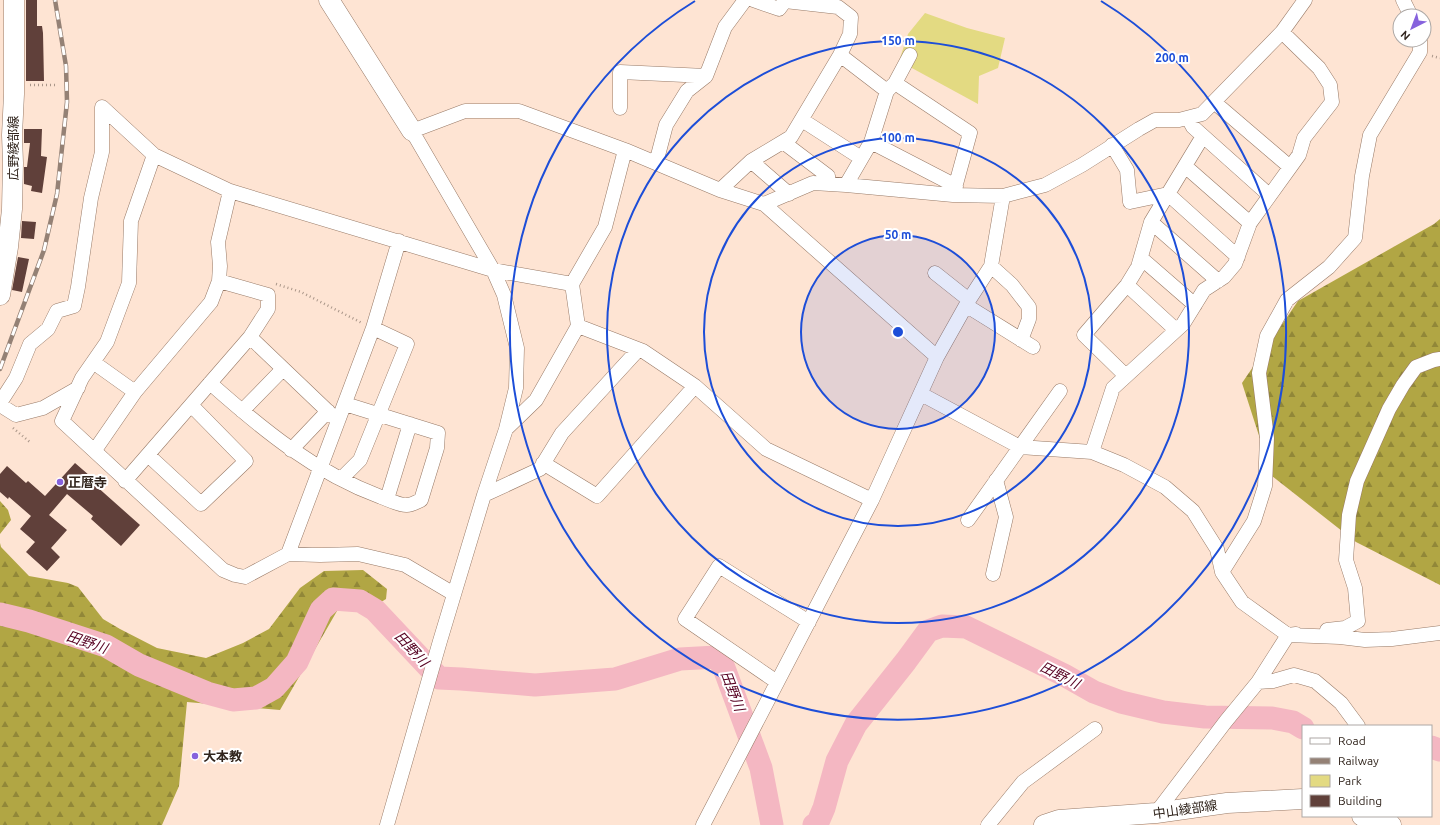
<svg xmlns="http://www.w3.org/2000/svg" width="1440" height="825" font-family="Ubuntu,'Noto Sans JP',sans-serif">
  <defs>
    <pattern id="forest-firs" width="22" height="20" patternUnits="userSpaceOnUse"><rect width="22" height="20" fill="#b1a644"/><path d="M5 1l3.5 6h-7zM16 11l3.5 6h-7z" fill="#918738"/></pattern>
  </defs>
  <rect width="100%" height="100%" fill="#fee4d3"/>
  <path fill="#e3da82" d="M925,13L967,28L1005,38L998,68L979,76L978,104L899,61L908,34Z"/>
  <path fill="url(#forest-firs)" d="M1440,219V585L1356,542L1272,476L1242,383L1298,301L1434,224Z
    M0,501L8,510L11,520L0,534Z
    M0,543L1,547L29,576L68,583L78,587L103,619L120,629L157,648L206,658L243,643L269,629L300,588L324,571L363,570L387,589L386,599L378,604L352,592L337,611L280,710L187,702L179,786L162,825H0Z"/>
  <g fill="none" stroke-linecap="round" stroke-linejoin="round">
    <path stroke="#f4b7c2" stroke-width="23" d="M0,614L29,621L106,646L139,665L207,693L233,700L256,698L274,688L297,662L321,610L333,599L360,601L375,610L439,678L461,679L535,685L615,679L680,659L717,657L724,668L761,768L772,825
      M1431,747L1440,750
      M814,825L818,822L824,808L837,761L856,724L906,661L928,631L942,626L966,627L1064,675L1094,692L1121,702L1163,712L1205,717L1272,718L1293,722L1303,728"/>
  </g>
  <path fill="#60403a" d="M26,0H37V26H42L43,33L44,81H26Z
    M24,129H42L41,156L47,157L42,193L31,191L32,186L24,184V167H27L30,143H24Z
    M22,221L36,222L34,239L21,238Z
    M18,257L29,259L22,292L12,290Z
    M75,463L97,482L95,485L140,525L121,546L91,519L93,516L67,494L49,515L67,530L51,548L60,557L47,571L26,552L35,542L20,529L31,516L9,497L8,499L0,492V474L7,466L26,483L28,481L45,496Z"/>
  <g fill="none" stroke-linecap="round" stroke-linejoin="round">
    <defs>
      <path id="street" d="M753,0L779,9L785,1L838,7L851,17L850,34L840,55
        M1403,0L1411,16
        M706,76L725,27L745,0
        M895,83L910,55
        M1214,102L1290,167
        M620,108V72L706,76L687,91L666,125L656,163
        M1188,118L1193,127L1269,195
        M802,120L861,158
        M783,142L828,176L829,184
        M871,142L887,91L895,83L970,133L953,195
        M1112,145L1127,170L1130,202L1168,194L1238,257
        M751,161L789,194
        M1185,166L1250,223
        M846,185L871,142L956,186
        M720,190L751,161L791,137L840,55L887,91
        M764,204L813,183L846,185L953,195L1003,196L1045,185L1082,165L1139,129L1155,120H1179L1202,114L1282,32L1305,0
        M1151,222L1218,281
        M1141,258L1195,305
        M991,266L1012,285L1029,307V319L1021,340
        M935,273L969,300
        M1127,285L1176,330
        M967,306L1033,347
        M578,326L643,351L695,386L766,449L872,500
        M250,337L338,421
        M93,362L135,392
        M1126,376L1084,335L1127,285L1138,267L1151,222L1203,136
        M210,383C263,430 314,472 381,497C387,499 401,506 407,505C411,505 417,502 421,500L437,448L438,433L345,404
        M921,394L1020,447L1092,452L1124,465L1165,487L1193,511L1217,549L1222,572L1242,602L1288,635L1340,637L1365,640L1392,639L1440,633
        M0,403L16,378L30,344L48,329L57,311L74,306L78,287L91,198L102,152V107L154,155
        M0,405L16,415L43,408L78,388
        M242,411L283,369
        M506,429L536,400L578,326L572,284L605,227L625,150
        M95,450L135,392L211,302L219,281L220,266L218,242L230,191
        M291,450L328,411
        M1092,452L1113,388L1183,324L1204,290L1224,277L1235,264L1250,223L1299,155L1304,138L1332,102L1330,85L1319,68L1282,32
        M148,455L201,504L246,461L191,405
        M543,463L597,496L695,386
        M341,479L360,460L407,344L373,328
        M125,481L250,337L268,309V295L219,281
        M484,495L540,469L562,433L638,350
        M387,499L410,424
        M968,520L1060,391
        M288,554L373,328L399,241
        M1222,572L1254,521L1265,486L1267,438L1259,373L1267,336L1287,300L1329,267L1355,238L1362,176L1370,135L1420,52V40
        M993,574L1006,517L996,480
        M454,594L405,565L358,554L320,555L288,554L245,577L235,575L223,570L62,421L82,378L107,342L129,283L131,221L154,155L230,191L493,270L572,284
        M1327,630L1345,628L1358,621L1355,588L1346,560L1349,515L1357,481L1389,409L1403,385L1416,367L1434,360L1440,359
        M777,682L685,619L719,566L809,622
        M1258,682L1273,681L1294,675L1315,681L1341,703L1358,726
        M1156,813L1226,721L1258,682L1288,635L1296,634
        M387,825L440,641L484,495L506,429L516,388L517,348L504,295L493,270L412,131L465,111H519L625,150L720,190L764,204L937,357
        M703,825L872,500L937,357L969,300L991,266L1003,196
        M988,825L1023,782L1095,729"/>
      <path id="secondary" d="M329,0L412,131
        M0,295L8,247L12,209L13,163L12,135L14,94V0
        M1362,816L1391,825
        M1044,825L1059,820L1156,813L1227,803L1303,799"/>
    </defs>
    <use href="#street" stroke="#987a67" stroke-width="15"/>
    <use href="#secondary" stroke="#987a67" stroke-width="21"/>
    <path stroke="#aa9689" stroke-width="2.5" stroke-dasharray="1 3" stroke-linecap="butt" d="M1432,56L1440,58
      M30,85H56
      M276,284L301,292L362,323
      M13,428L31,443"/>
    <use href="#street" stroke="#fff" stroke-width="14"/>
    <use href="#secondary" stroke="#fff" stroke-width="20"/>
    <defs>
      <path id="rail" d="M0,369L44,250L57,194L67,102L66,66L55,0"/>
    </defs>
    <use href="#rail" stroke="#948175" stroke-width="4.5"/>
    <use href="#rail" stroke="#fff" stroke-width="3" stroke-dasharray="9" stroke-linecap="butt"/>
  </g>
  <circle cx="898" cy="332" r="97" fill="#1d4ed8" fill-opacity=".12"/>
  <g fill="none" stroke="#1d4ed8" stroke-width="2">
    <circle cx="898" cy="332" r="97"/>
    <circle cx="898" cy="332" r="194"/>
    <circle cx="898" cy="332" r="291"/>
    <path d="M1101 1A388 388 0 1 1 695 1"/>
  </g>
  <g fill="#8662dd" stroke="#fff" stroke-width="1.5">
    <circle cx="60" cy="482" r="4"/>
    <circle cx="195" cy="756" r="4"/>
  </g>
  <g text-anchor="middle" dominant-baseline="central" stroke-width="4" stroke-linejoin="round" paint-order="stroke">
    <g font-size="13" fill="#31251d" stroke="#fff">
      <text transform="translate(13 148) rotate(-90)">広野綾部線</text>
      <text transform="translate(1185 809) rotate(-8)">中山綾部線</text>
    </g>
    <g font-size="13" font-weight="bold" fill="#31251d" stroke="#fff" text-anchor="start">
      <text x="68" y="482">正暦寺</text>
      <text x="203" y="756">大本教</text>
    </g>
    <g font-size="14" font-style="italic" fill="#560021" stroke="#fff">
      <text transform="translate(87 642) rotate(19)">田野川</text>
      <text transform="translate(412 649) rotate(47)">田野川</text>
      <text transform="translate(1060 675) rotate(27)">田野川</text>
      <text transform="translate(733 691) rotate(69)">田野川</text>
    </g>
  </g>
  <circle cx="898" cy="332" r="6" fill="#1d4ed8" stroke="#fff" stroke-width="2"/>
  <g font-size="12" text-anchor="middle" font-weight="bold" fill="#1d4ed8" stroke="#fff" stroke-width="4" stroke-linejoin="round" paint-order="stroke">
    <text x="898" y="45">150 m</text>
    <text x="1172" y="62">200 m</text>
    <text x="898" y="142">100 m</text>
    <text x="898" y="239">50 m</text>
  </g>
  <rect x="1302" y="725" width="130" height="92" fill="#ffffff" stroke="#ada8a5"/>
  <rect x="1310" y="738" width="20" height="6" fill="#ffffff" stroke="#ada8a5"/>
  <text x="1338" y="745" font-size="12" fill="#31251d">Road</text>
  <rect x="1310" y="758" width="20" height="6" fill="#948175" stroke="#ada8a5"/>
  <text x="1338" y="765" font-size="12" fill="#31251d">Railway</text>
  <rect x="1310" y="775" width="20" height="12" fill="#e3da82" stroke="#ada8a5"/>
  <text x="1338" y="785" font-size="12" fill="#31251d">Park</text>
  <rect x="1310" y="795" width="20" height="12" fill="#60403a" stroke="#ada8a5"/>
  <text x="1338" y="805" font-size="12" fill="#31251d">Building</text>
  <g transform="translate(1412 28) rotate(222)"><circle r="19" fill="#ffffff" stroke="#ada8a5"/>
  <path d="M0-3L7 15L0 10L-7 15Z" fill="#8662dd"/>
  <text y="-6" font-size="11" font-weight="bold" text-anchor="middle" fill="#31251d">N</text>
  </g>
</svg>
